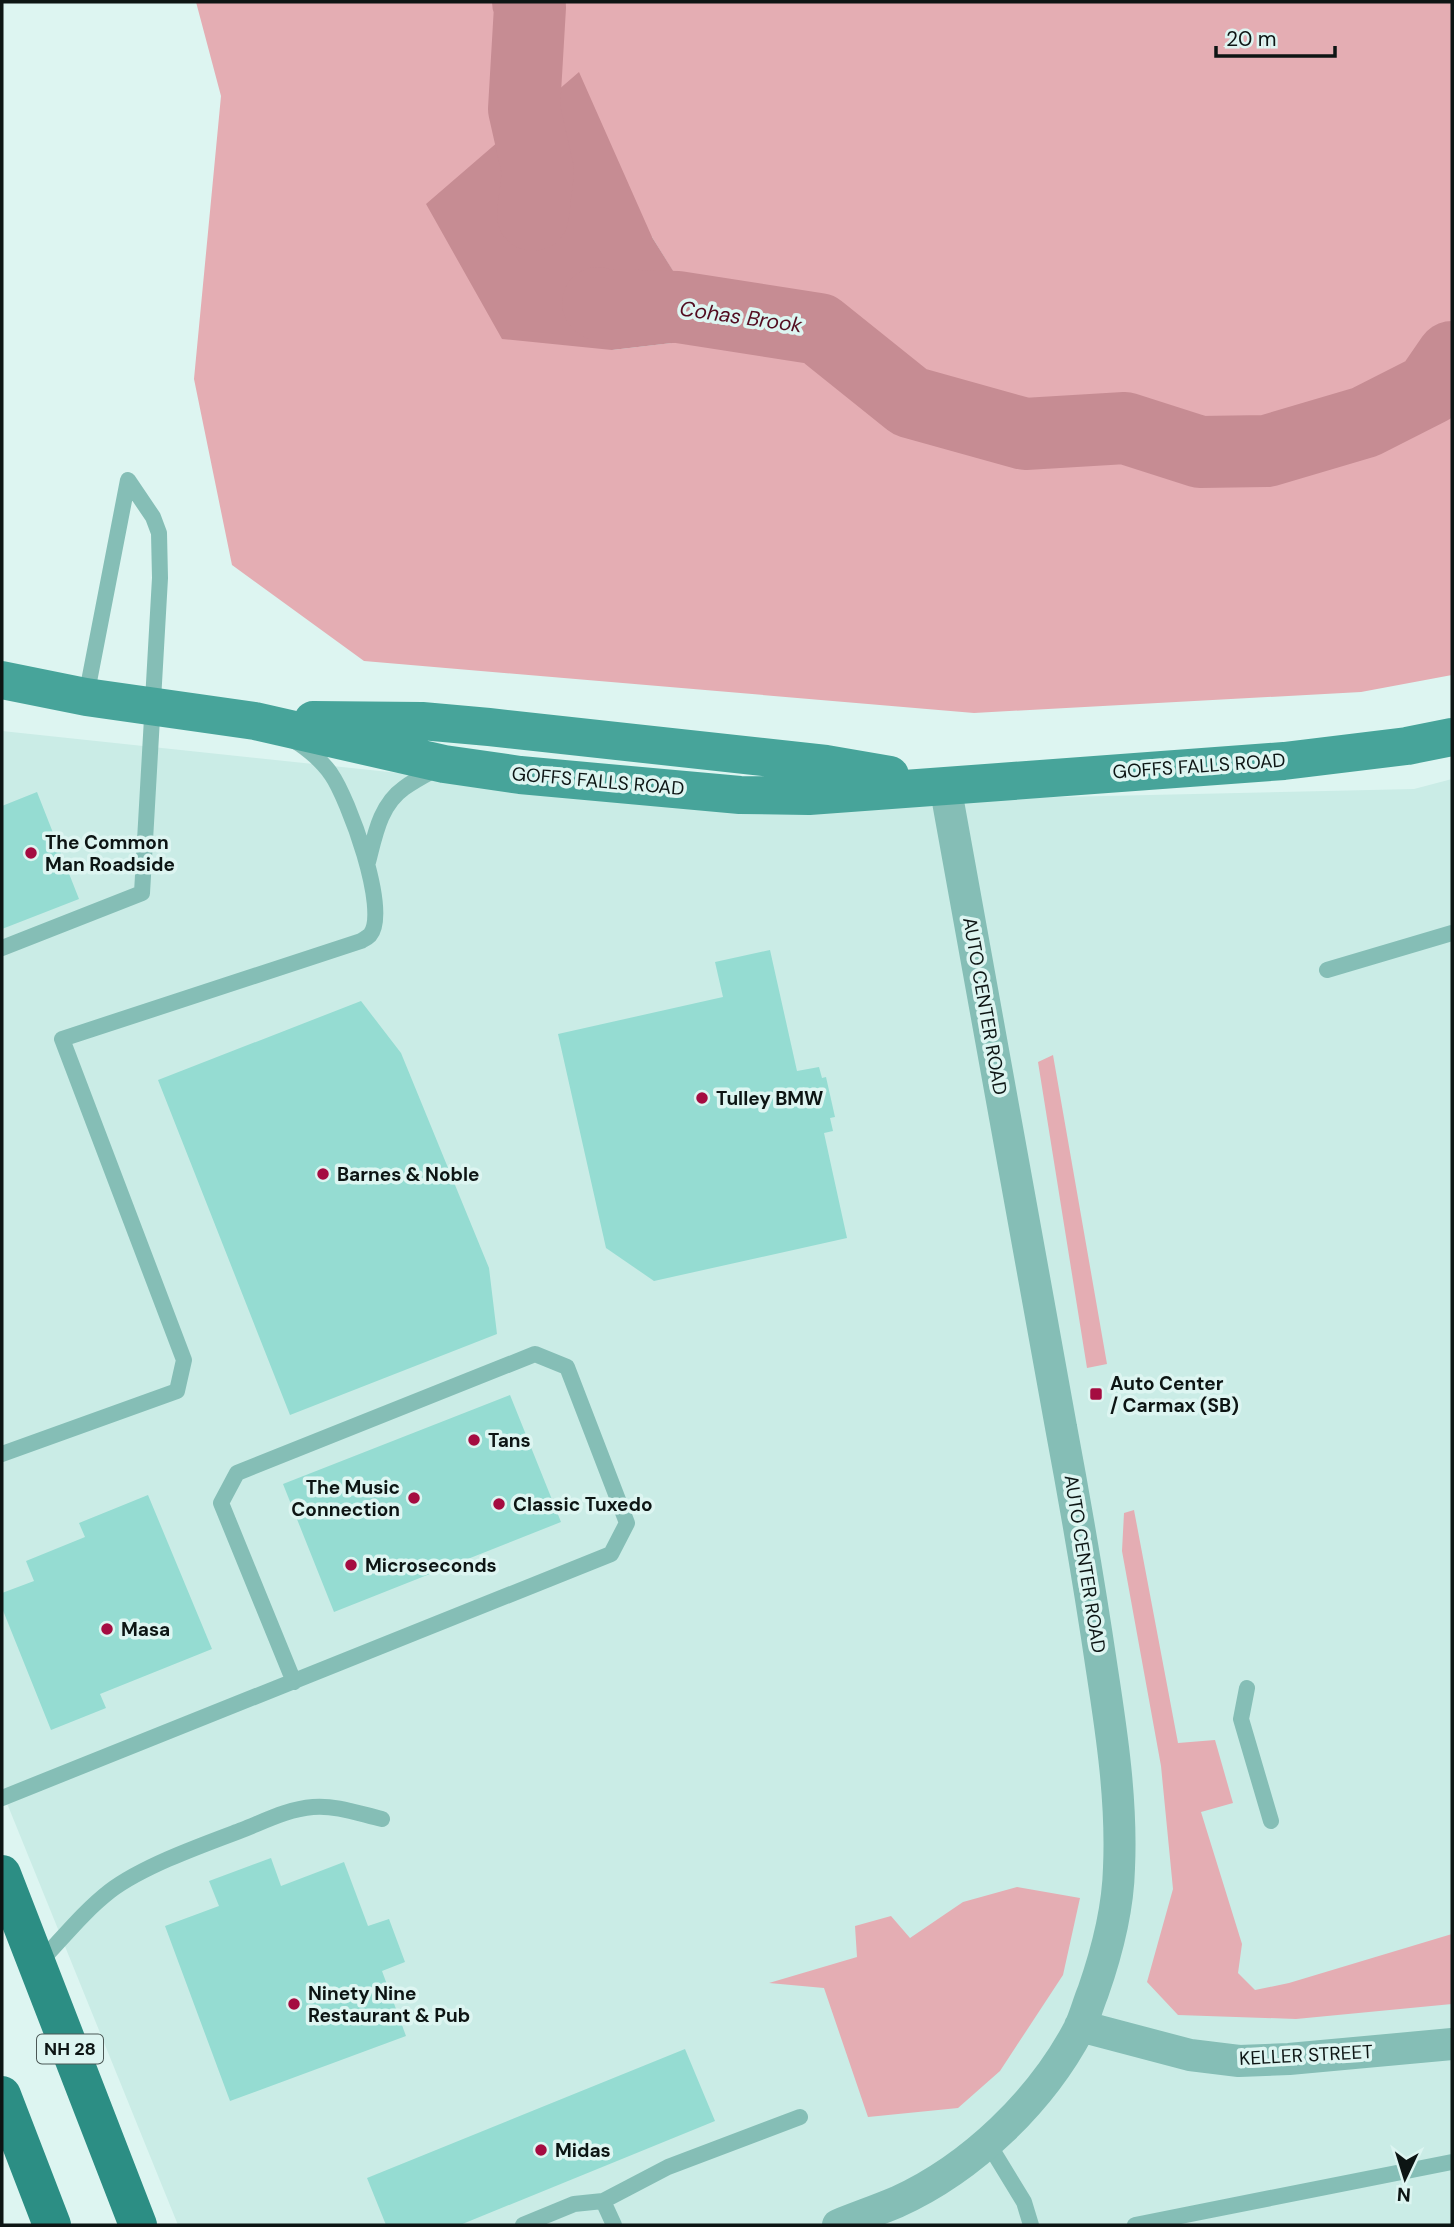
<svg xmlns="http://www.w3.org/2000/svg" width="1454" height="2227" font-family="'DM Sans',sans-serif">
  <rect width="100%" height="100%" fill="#ddf5f1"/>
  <path fill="#caece6" d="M2,731L700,805L1414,789L1452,779V2225H178L2,1791Z"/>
  <path fill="#e4adb3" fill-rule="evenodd" d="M196,2H1452V675L1361,692L974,713L364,661L232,565L194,379L221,96ZM652,237L714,338L612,350Z
    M1053,1055L1107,1364L1087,1368L1038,1062Z
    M1134,1510L1178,1743L1215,1740L1233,1803L1201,1812L1242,1944L1238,1973L1255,1990L1289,1983L1452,1934V2004L1296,2019L1178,2015L1147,1982L1173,1889L1161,1766L1122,1551L1124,1513Z
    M1017,1887L1080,1898L1063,1975L1000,2071L958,2108L868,2117L824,1988L769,1983L857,1957L855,1926L891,1916L910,1938L963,1902Z"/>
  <path fill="#c68c93" d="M579,72L652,237L715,338L612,350L502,339L426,204Z"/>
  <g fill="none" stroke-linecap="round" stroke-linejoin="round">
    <path stroke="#c68c93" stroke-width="72" d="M528,2L530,7L524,109L538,171L533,215
      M598,303L601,305L678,307L819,329L910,402L1025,434L1125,428L1200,452L1267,451L1365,422L1430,389L1452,357"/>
  </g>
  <path fill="#95dcd2" d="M37,792L79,899L2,929V806Z
    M770,950L797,1071L819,1067L822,1078L826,1077L835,1117L830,1118L833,1131L824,1133L847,1238L654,1281L606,1248L558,1034L723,997L715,962Z
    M361,1001L401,1053L489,1268L497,1334L290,1415L158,1080Z
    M510,1395L561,1522L334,1612L283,1484Z
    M148,1495L212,1649L100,1694L106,1708L51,1730L2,1608V1593L34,1581L26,1561L85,1537L79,1523Z
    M271,1858L281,1886L344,1862L368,1926L389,1919L405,1962L382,1971L406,2036L230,2101L165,1926L219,1906L209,1881Z
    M685,2049L715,2121L460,2225H386L367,2178Z"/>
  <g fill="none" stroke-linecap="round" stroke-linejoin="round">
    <path stroke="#85beb6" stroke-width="16" d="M86,697L128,480
      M368,862C375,835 380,805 404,788C415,780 427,774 438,768
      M2,948L142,893L160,578L159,533L153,517L128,480
      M1327,970L1452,933
      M2,1454L177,1391L184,1360L62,1039L361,941C364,939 367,938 370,935C390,911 348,798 331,774C323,762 307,748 295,741
      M1247,1688L1241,1719L1271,1821
      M2,1798L611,1554L627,1523L567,1367L535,1354L237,1473L221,1503L294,1682
      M38,1964C62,1939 83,1912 110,1891C143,1866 202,1845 242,1830C265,1821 288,1809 313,1807C336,1805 360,1814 382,1819
      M988,2143L1024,2202L1031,2225
      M603,2201L668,2167L800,2117
      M523,2225L574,2204L603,2201L614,2225
      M1135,2225L1452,2162"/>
    <path stroke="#85beb6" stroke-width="32" d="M1080,2026L1190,2055L1239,2061L1289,2059L1452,2044
      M838,2225C858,2217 878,2210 897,2202C972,2168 1041,2101 1079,2029C1085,2017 1088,2004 1093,1992C1107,1952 1118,1910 1119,1868C1122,1802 1112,1735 1102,1670C1090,1589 1076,1507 1061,1427C1022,1213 983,999 945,785"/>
    <path stroke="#47a49a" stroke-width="38" d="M2,680L86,697L255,721L444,764L520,775L740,795L809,796L1284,761L1407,746L1452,737
      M313,720L422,721L489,727L826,764L890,775"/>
    <path stroke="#2c8e84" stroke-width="38" d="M2,1874L138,2225
      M2,2095L52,2225"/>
  </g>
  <g fill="#a50c41" stroke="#ddf5f1" stroke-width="2.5">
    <circle cx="31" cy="853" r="7"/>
    <circle cx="702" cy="1098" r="7"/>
    <circle cx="323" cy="1174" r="7"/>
    <rect x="1089" y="1387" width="14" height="14" rx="3.5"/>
    <circle cx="474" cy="1440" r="7"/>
    <circle cx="414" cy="1498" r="7"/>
    <circle cx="499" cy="1504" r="7"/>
    <circle cx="351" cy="1565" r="7"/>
    <circle cx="107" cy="1629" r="7"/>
    <circle cx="294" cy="2004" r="7"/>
    <circle cx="541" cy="2150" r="7"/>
  </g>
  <g text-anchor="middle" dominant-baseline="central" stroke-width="7" stroke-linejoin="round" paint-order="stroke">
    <rect fill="#ddf5f1" stroke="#4b5856" stroke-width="2" x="37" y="2034.5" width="66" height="29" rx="5"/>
    <g font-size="18" font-weight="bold" fill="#0d1514">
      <text x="70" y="2049">NH 28</text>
    </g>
    <g font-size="19" fill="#0d1514" stroke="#ddf5f1">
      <text transform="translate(1199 766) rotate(-4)">GOFFS FALLS ROAD</text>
      <text transform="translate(598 781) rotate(5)">GOFFS FALLS ROAD</text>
      <text transform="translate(985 1006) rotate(80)">AUTO CENTER ROAD</text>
      <text transform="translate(1085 1564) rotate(81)">AUTO CENTER ROAD</text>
      <text transform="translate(1306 2055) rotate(-3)">KELLER STREET</text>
    </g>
    <g font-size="19" font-weight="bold" fill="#0d1514" stroke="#ddf5f1" text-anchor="start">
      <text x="45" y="842">The Common<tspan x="45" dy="22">Man Roadside</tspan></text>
      <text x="716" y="1098">Tulley BMW</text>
      <text x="337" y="1174">Barnes &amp; Noble</text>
      <text x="1110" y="1383">Auto Center<tspan x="1110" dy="22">/ Carmax (SB)</tspan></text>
      <text x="488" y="1440">Tans</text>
      <text x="400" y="1487" text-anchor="end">The Music<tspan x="400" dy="22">Connection</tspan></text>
      <text x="513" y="1504">Classic Tuxedo</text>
      <text x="365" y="1565">Microseconds</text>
      <text x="121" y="1629">Masa</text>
      <text x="308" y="1993">Ninety Nine<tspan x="308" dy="22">Restaurant &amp; Pub</tspan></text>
      <text x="555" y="2150">Midas</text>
    </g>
    <g font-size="21" font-style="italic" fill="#530c20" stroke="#ddf5f1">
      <text transform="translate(741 317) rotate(8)">Cohas Brook</text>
    </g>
  </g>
  <rect width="1454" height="2227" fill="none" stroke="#0d1514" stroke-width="7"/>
  <g transform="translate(1405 2178) rotate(184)" stroke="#ddf5f1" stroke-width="5" paint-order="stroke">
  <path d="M0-5L12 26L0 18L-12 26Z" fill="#0d1514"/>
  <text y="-10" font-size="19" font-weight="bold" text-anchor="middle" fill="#0d1514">N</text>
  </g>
  <path d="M1216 46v10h119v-10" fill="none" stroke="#0d1514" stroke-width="3.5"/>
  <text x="1226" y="46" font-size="21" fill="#0d1514" stroke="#ddf5f1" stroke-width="5" paint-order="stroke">20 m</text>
</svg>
